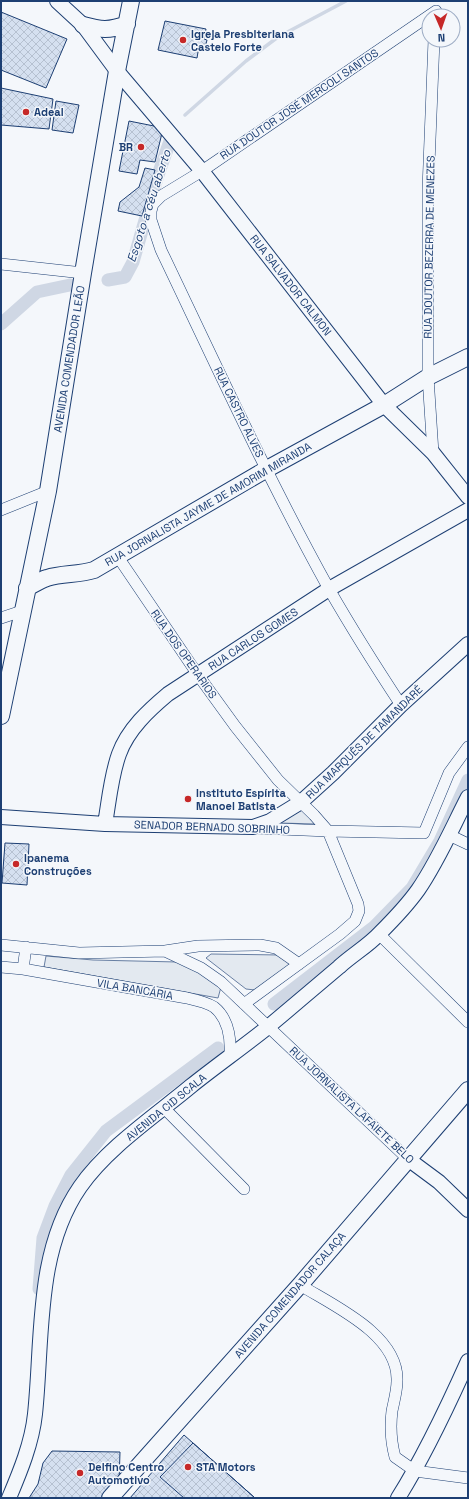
<svg xmlns="http://www.w3.org/2000/svg" width="469" height="1499" font-family="'Space Grotesk',sans-serif">
  <defs>
    <pattern id="building-cross-hatch" width="8" height="8" patternUnits="userSpaceOnUse"><rect width="8" height="8" fill="#d5e0f0"/><path d="M0 0l8 8M0 8l8-8" fill="none" stroke="#b6c1d1"/></pattern>
  </defs>
  <rect width="100%" height="100%" fill="#f4f7fb"/>
  <path fill="#e3e9f0" stroke="#687fa3" d="M304,809L316,824L280,823L281,821Z
    M211,954L280,955L288,961L289,968L255,990L246,989L206,958Z
    M46,956L93,960L177,962L207,973L221,987L218,998L44,967Z"/>
  <g fill="none" stroke-linecap="round" stroke-linejoin="round">
    <path stroke="#cfd7e4" stroke-width="3.5" d="M185,115L246,61L278,37L346,1"/>
    <path stroke="#cfd7e4" stroke-width="13" d="M108,280L125,277L133,262L158,175L170,141
      M1,324L37,292L70,285
      M274,1004L374,927L412,888L440,841L468,780
      M39,1289L43,1238L55,1206L71,1175L106,1131L218,1048"/>
  </g>
  <path fill="url(#building-cross-hatch)" stroke="#1d3f73" d="M1,12L67,39L46,88L1,70Z
    M165,21L206,29L204,39L207,40L205,48L199,46L197,58L158,50Z
    M1,88L53,99L49,129L1,125Z
    M56,101L79,105L73,133L52,130Z
    M129,121L154,126L162,133L155,162L140,160L137,174L119,171Z
    M145,168L155,170L142,216L118,211L120,202L139,187Z
    M5,843L29,844L27,885L2,883Z
    M184,1435L255,1498H130Z
    M193,1443L255,1498H184L160,1477Z
    M52,1451L120,1452L119,1483L104,1498H29L38,1484L43,1463Z"/>
  <g fill="none" stroke-linecap="round" stroke-linejoin="round">
    <defs>
      <path id="minor" d="M1,264L83,273
        M433,453L428,377V189L434,40
        M1,510L48,491
        M118,557L198,675L235,726L278,780L314,815L328,831L358,904L359,911L355,921L340,934L244,1004
        M1,618L22,611
        M401,705C376,667 352,629 329,589C268,479 215,363 161,250L151,220V211L153,204L161,196L202,171L436,11
        M256,828L328,831L424,833L449,773L468,747
        M449,835L468,844
        M379,934L468,1022
        M1,945L79,953L165,951L201,968L221,982L408,1159
        M165,951L198,946L260,945L276,948L299,964
        M1,967L23,969L187,998C196,1000 206,1002 214,1007C229,1019 231,1039 230,1056
        M23,969L26,947
        M164,1108L244,1189
        M300,1285C334,1306 399,1335 397,1381C397,1391 394,1401 392,1411C390,1427 391,1442 395,1457L415,1471L468,1478"/>
      <path id="tertiary" d="M57,1L83,25L117,71L202,171L384,405L433,453L468,497
        M1,817L105,824L253,827L270,821L301,802L333,773L401,705L468,644
        M105,824C109,801 111,776 119,754C128,729 149,710 168,694L329,589L468,510
        M408,1159L439,1182L468,1210
        M9,1498C20,1472 32,1443 35,1414C43,1339 35,1252 80,1187C107,1148 155,1116 191,1086C216,1066 243,1047 268,1027C292,1007 315,987 339,967C352,955 368,946 380,933C392,921 408,904 418,890C438,861 452,828 468,797
        M398,1498C425,1455 447,1408 468,1361"/>
      <path id="secondary" d="M83,25C101,30 109,31 127,24
        M27,588C33,585 40,580 47,578C62,573 78,575 94,570L267,469L384,405L428,377L468,357
        M1,716L48,491L83,273L117,71L131,1
        M110,1498L300,1285L468,1090"/>
    </defs>
    <use href="#minor" stroke="#1d3f73" stroke-width="12"/>
    <use href="#tertiary" stroke="#1d3f73" stroke-width="16"/>
    <use href="#secondary" stroke="#1d3f73" stroke-width="18"/>
    <use href="#minor" stroke="#f4f7fb" stroke-width="11"/>
    <use href="#tertiary" stroke="#f4f7fb" stroke-width="14"/>
    <use href="#secondary" stroke="#f4f7fb" stroke-width="16"/>
  </g>
  <g fill="#c62828" stroke="#f4f7fb" stroke-width="1.5">
    <circle cx="183" cy="40" r="4"/>
    <circle cx="26" cy="112" r="4"/>
    <circle cx="141" cy="147" r="4"/>
    <circle cx="188" cy="799" r="4"/>
    <circle cx="16" cy="864" r="4"/>
    <circle cx="188" cy="1467" r="4"/>
    <circle cx="80" cy="1473" r="4"/>
  </g>
  <g text-anchor="middle" dominant-baseline="central" stroke-width="3" stroke-linejoin="round" paint-order="stroke">
    <g font-size="11" font-weight="bold" fill="#1d3f73" stroke="#f4f7fb" text-anchor="start">
      <text x="191" y="34">Igreja Presbiteriana<tspan x="191" dy="13">Castelo Forte</tspan></text>
      <text x="34" y="112">Adeal</text>
      <text x="133" y="147" text-anchor="end">BR</text>
      <text x="196" y="793">Instituto Espírita<tspan x="196" dy="13">Manoel Batista</tspan></text>
      <text x="24" y="858">Ipanema<tspan x="24" dy="13">Construções</tspan></text>
      <text x="88" y="1467">Delfino Centro<tspan x="88" dy="13">Automotivo</tspan></text>
      <text x="196" y="1467">STA Motors</text>
    </g>
    <g font-size="11" fill="#1d3f73" stroke="#f4f7fb">
      <text transform="translate(299 104) rotate(-34)">RUA DOUTOR JOSÉ MERCOLI SANTOS</text>
      <text transform="translate(429 247) rotate(-89)">RUA DOUTOR BEZERRA DE MENEZES</text>
      <text transform="translate(291 285) rotate(52)">RUA SALVADOR CALMON</text>
      <text transform="translate(69 359) rotate(-81)">AVENIDA COMENDADOR LEÃO</text>
      <text transform="translate(239 412) rotate(64)">RUA CASTRO ALVES</text>
      <text transform="translate(208 504) rotate(-30)">RUA JORNALISTA JAYME DE AMORIM MIRANDA</text>
      <text transform="translate(253 639) rotate(-33)">RUA CARLOS GOMES</text>
      <text transform="translate(184 654) rotate(55)">RUA DOS OPERARIOS</text>
      <text transform="translate(364 742) rotate(-44)">RUA MARQUÊS DE TAMANDARÉ</text>
      <text transform="translate(212 827) rotate(2)">SENADOR BERNADO SOBRINHO</text>
      <text transform="translate(135 989) rotate(10)">VILA BANCÁRIA</text>
      <text transform="translate(352 1105) rotate(43)">RUA JORNALISTA LAFAIETE BELO</text>
      <text transform="translate(166 1107) rotate(-39)">AVENIDA CID SCALA</text>
      <text transform="translate(290 1295) rotate(-49)">AVENIDA COMENDADOR CALAÇA</text>
    </g>
    <g font-size="12" font-style="italic" fill="#1d3f73" stroke="#f4f7fb">
      <text transform="translate(149 206) rotate(-72)">Esgoto a céu aberto</text>
    </g>
  </g>
  <rect width="469" height="1499" fill="none" stroke="#1d3f73" stroke-width="4"/>
  <g transform="translate(441 28) rotate(178)"><circle r="19" fill="#f4f7fb" stroke="#9eadc5"/>
  <path d="M0-3L7 15L0 10L-7 15Z" fill="#c62828"/>
  <text y="-6" font-size="11" font-weight="bold" text-anchor="middle" fill="#1d3f73">N</text>
  </g>
</svg>
